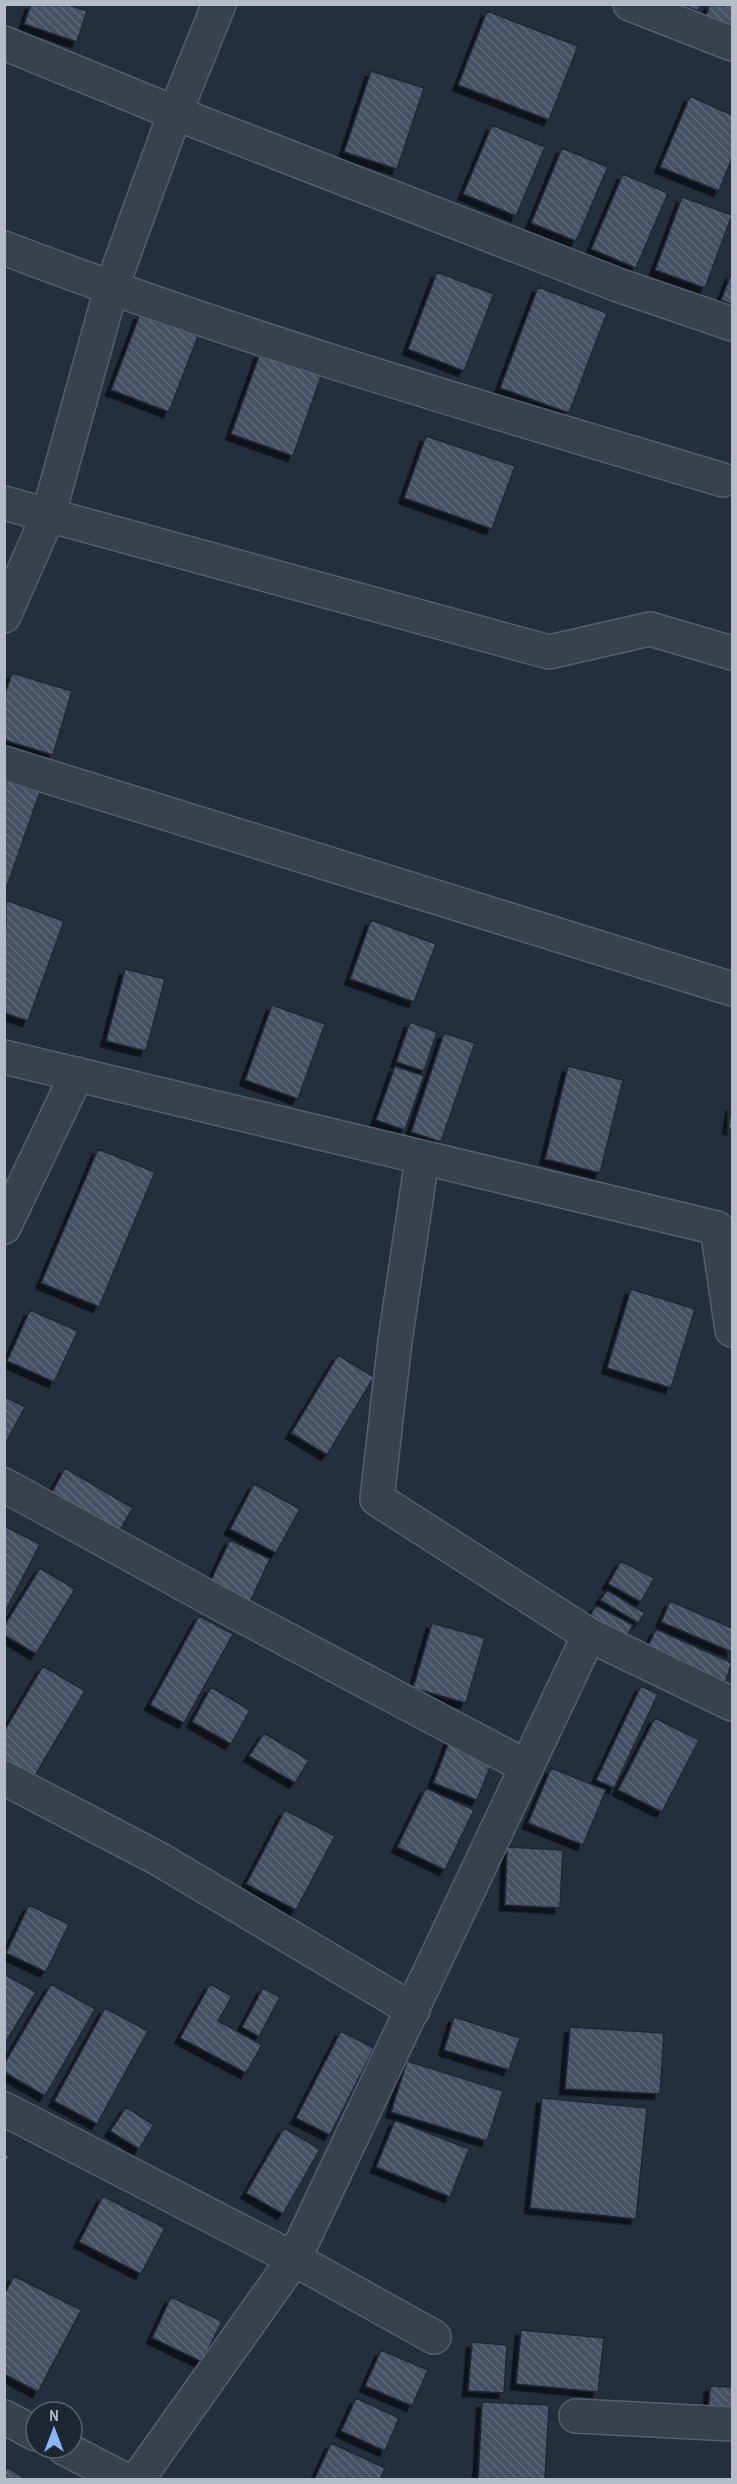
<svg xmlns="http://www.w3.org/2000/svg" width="737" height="2484" font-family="'Archivo Narrow',sans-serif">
  <defs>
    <pattern id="building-back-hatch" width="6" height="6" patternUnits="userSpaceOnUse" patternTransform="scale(1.5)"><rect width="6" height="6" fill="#455162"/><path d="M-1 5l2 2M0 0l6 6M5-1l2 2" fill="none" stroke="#5d6877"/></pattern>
    <filter id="shadow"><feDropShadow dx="-5.5" dy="5.5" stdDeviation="0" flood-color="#0009"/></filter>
  </defs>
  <rect width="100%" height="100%" fill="#242f3e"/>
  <path fill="url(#building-back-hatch)" stroke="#1f2835" stroke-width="1.5" filter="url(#shadow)" d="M31,4H66L87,11L77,42L24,24Z
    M681,4H701L698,11Z
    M710,4H732V32L704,20Z
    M487,11L578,46L549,120L458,85Z
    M371,71L424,88L397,169L344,152Z
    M690,96L732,115V158L719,191L660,167Z
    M492,125L545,147L516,216L463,194Z
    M562,148L608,167L576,241L531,223Z
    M623,174L668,193L636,268L591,249Z
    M682,197L732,215L705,288L655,270Z
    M437,272L494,294L464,371L408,349Z
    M732,272V305L721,300Z
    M538,287L607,313L569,413L500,388Z
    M140,314L198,336L169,412L111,390Z
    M260,353L322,374L293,456L231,434Z
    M426,436L515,466L492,529L404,498Z
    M12,673L72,691L53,755L4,740V697Z
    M4,780L40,792L6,889L4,888Z
    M6,900L64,921L28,1021L4,1013Z
    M371,920L436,944L414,1002L350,979Z
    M125,969L165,979L146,1051L106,1041Z
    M272,1005L325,1024L298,1099L245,1080Z
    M410,1022L437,1032L424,1071L396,1062Z
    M444,1033L475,1043L441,1142L411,1132Z
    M395,1066L424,1076L405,1130L376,1120Z
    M568,1066L623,1080L600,1173L545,1159Z
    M732,1104V1129L728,1128Z
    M98,1149L155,1172L99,1307L41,1283Z
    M631,1289L695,1309L671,1388L607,1368Z
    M30,1310L78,1331L54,1382L7,1361Z
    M338,1355L374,1377L327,1455L291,1433Z
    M4,1396L25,1407L4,1446Z
    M65,1468L133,1508L114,1540L47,1501Z
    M254,1484L300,1509L276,1553L230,1529Z
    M4,1526L40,1544L4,1614Z
    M230,1540L270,1559L250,1602L209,1584Z
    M621,1561L654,1578L641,1602L608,1584Z
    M40,1568L75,1589L36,1654L4,1635V1626Z
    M607,1590L645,1613L638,1623L600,1600Z
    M670,1601L732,1628V1652L661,1622Z
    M596,1605L633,1625L626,1638L589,1617Z
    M199,1616L233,1634L184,1723L150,1705Z
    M432,1623L485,1638L466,1703L413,1688Z
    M656,1629L732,1663L724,1686L645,1652Z
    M43,1666L85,1691L33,1779L4,1762V1731Z
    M641,1686L658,1694L614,1788L596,1780Z
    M211,1687L250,1710L231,1744L192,1722Z
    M655,1718L699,1740L662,1812L618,1790Z
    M264,1733L309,1760L295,1783L249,1756Z
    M450,1739L494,1757L477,1800L433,1783Z
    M551,1768L606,1790L583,1845L528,1823Z
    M426,1788L474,1810L445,1870L397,1847Z
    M285,1810L335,1836L296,1910L246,1884Z
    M507,1847L563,1850L560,1908L505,1905Z
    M29,1905L69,1924L46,1972L6,1953Z
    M4,1974L36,1992L4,2045Z
    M51,1984L95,2009L45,2096L4,2072V2064Z
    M210,1984L232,1996L218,2021L262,2045L246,2073L180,2038Z
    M263,1988L280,1997L259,2037L242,2027Z
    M105,2008L148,2031L97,2124L54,2101Z
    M454,2017L520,2038L509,2070L444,2050Z
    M570,2027L664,2033L660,2094L565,2089Z
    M341,2031L374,2048L330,2135L296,2118Z
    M407,2061L503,2091L487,2141L391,2112Z
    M542,2098L647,2108L636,2219L530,2208Z
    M126,2107L154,2125L139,2149L110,2131Z
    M395,2120L469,2149L450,2197L376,2167Z
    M284,2128L320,2149L283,2214L246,2193Z
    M4,2153L10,2156L4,2165Z
    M103,2196L165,2228L141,2274L79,2242Z
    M14,2276L81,2310L38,2392L4,2374V2295Z
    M171,2297L222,2321L202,2362L152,2338Z
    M521,2330L604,2338L598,2392L516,2384Z
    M472,2342L507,2345L504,2393L468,2391Z
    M381,2350L428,2370L412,2406L365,2386Z
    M710,2386L732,2387V2417L708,2415Z
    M356,2398L399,2418L385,2451L341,2431Z
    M482,2402L549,2405L545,2480H478Z
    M331,2443L385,2468L380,2480H314Z
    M7,2467L26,2480H4V2472Z"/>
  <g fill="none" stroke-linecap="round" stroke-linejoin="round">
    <defs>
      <path id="minor" d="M630,4L732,44
        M4,43L175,113L618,285L732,324
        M4,248C239,338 482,408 723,480
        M4,503L549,652L650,629L732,653
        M4,616L48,516L111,289L175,113L219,4
        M4,763L732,989
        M4,1057L717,1228L732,1330
        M422,1159L395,1341L377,1499L589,1635
        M4,1227L77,1074
        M4,1485L235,1612L527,1767
        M4,1778L159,1859L413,2010
        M4,2109L294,2259L434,2337
        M576,2416L732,2424
        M4,2417L36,2434
        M64,2448L125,2480
        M137,2480L294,2259L589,1635L732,1704"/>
    </defs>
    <use href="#minor" stroke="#565f6c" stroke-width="36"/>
    <use href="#minor" stroke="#38414e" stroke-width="33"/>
  </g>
  <rect width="737" height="2484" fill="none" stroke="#b4bcc9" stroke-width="12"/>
  <g transform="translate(54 2430)"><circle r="28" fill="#1d2633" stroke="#59626f" stroke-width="1.5"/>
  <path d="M0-4.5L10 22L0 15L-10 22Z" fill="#8ab4f8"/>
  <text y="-9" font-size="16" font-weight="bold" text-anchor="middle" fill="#b4bcc9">N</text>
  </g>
</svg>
